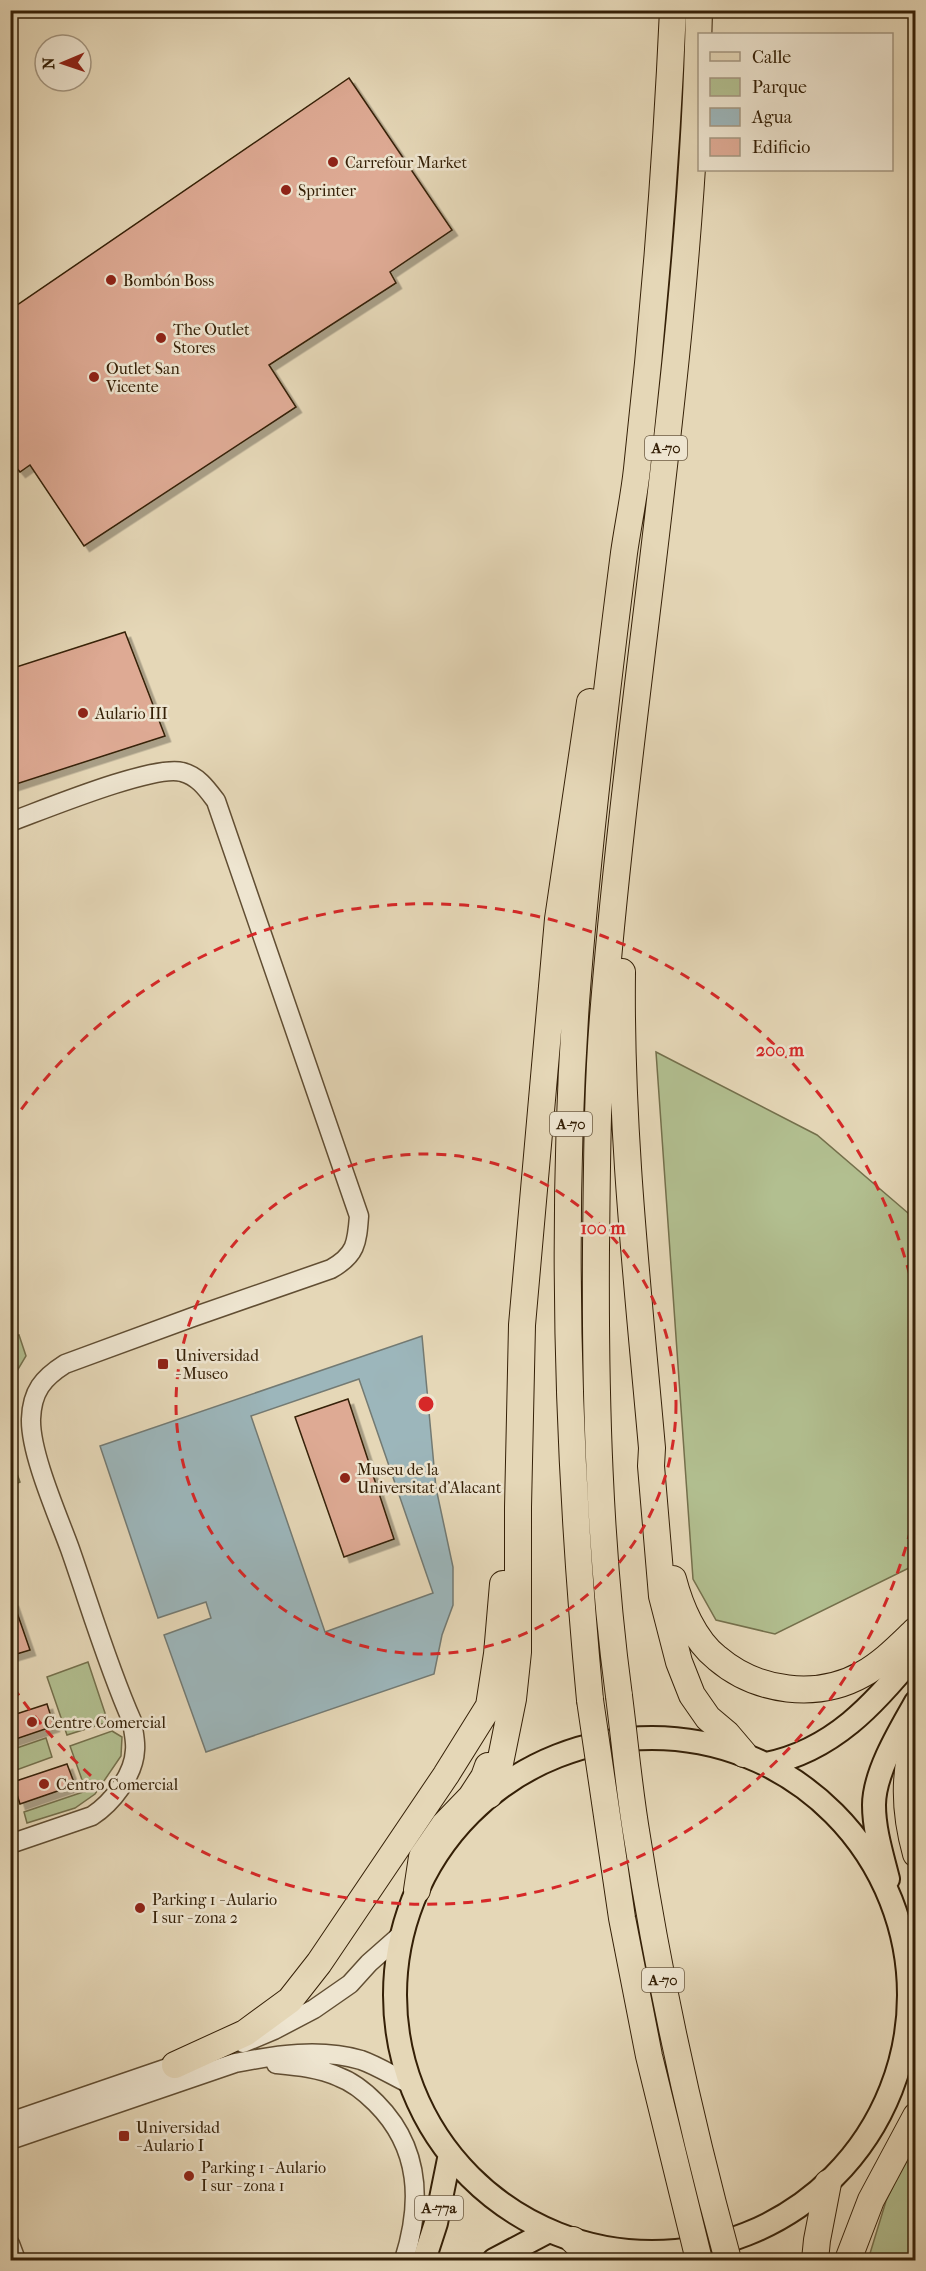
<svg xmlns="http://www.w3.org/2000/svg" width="926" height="2271" font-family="'IM FELL French Canon',serif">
  <defs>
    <filter id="shadow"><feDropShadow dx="5.5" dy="5.5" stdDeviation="0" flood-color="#0004"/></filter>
  </defs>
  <rect width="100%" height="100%" fill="#e5d7b7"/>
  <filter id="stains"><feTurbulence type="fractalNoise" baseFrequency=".00333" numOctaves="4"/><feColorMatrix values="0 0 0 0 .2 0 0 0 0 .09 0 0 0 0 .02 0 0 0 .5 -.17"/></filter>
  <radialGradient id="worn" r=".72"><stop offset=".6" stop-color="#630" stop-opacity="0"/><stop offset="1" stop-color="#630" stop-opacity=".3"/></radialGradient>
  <path fill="#b2bf90" stroke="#74704c" stroke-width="1.5" d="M656,1052L817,1135L915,1219V1565L775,1634L716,1620L693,1579Z
    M19,1335L26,1356L11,1381V1337Z
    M10,1454L20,1482L11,1486H10Z
    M88,1662L108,1722L67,1735L47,1677Z
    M112,1731L122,1737L121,1756L95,1794L75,1808L27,1823L24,1812L86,1791L70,1746Z
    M46,1738L52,1757L11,1772V1750Z
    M915,2140V2260H868L886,2201Z"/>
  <path fill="#9cb6bb" stroke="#737a73" stroke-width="1.5" fill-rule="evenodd" d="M422,1336L436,1488L453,1567V1605L442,1635L434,1674L206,1752L164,1635L211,1618L206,1602L158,1618L100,1446ZM359,1379L433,1593L325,1632L251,1416Z"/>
  <path fill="#deaa94" stroke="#352007" stroke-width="1.5" filter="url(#shadow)" d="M349,78L452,230L390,272L396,283L269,365L296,407L84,546L30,465L20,472L10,460V310Z
    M125,632L165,736L10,786V669Z
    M348,1399L394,1539L344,1557L295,1417Z
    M10,1601H13L30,1650L10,1656Z
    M47,1704L54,1726L10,1741V1716Z
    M67,1764L75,1785L20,1804L13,1782Z"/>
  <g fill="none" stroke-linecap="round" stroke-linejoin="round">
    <defs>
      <path id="tertiary" d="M10,822C43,810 154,764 182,772C198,776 207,789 216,801L359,1216C357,1243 356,1255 331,1269L193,1317L65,1364C43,1378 32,1391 31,1419C30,1453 58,1516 70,1549C90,1606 108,1667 132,1721C133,1730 136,1741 135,1750C134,1775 112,1803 92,1816L10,1844
        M243,2043L274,2030L314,2009L350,1984L369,1963L403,1933
        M276,2064C297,2066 319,2068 339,2077C353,2082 365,2092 376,2103C421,2148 422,2203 404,2260
        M10,2122L185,2062
        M10,2140L235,2063C276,2055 320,2048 361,2060C378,2066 395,2077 412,2085
        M10,2244L16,2260"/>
      <path id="primary" d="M395 1995a257 257 0 1 1 514 0a257 257 0 1 1-514 0Z
        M766,1764C832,1751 875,1704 916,1653
        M888,1879C882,1855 874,1830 874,1805C874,1773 900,1730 916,1702
        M424,2260L436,2223L450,2154
        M494,2260L549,2231"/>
      <path id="motorway" d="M622,972C620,1131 638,1289 652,1448L651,1466L662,1596L679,1662L692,1695L708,1718L727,1734L744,1754
        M673,1579C680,1606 694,1640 717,1658C757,1692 817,1700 863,1674C883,1663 899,1646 916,1630
        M619,1696C599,1548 595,1396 596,1247C597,1170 597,1093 603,1017C630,681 692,348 699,10
        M590,1700C568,1468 560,1234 576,1002C587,852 605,702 624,553C628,525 634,497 637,469C654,317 666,164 673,10
        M916,1735C903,1773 905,1815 916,1854
        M489,1795L498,1773L513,1699L518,1652V1507L522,1325L558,919L590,702
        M417,1890L422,1857L444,1825L471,1797L484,1777L488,1766
        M175,2065L245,2033L290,2000L319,1963L446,1775L489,1706L497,1654L503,1584
        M573,2240L594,2260
        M815,2260L817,2240L828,2183
        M848,2260L871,2200L916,2116"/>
    </defs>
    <use href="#tertiary" stroke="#614e33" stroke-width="21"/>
    <use href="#primary" stroke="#352007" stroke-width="26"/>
    <use href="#motorway" stroke="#352007" stroke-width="28"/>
    <use href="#tertiary" stroke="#eee5d0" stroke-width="18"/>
    <use href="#primary" stroke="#e5d7b7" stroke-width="22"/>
    <use href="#motorway" stroke="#e5d7b7" stroke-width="26"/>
    <defs>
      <path id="motorway-bridge" d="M619,1696C625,1743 629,1790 637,1837C659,1979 690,2121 728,2260
        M590,1700L622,1918L649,2056L699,2260"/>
    </defs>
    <use href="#motorway-bridge" stroke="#352007" stroke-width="28" stroke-linecap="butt"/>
    <use href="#motorway-bridge" stroke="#e5d7b7" stroke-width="26"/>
  </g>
  <g fill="none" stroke="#d62828" stroke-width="3" stroke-dasharray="10 8">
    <circle cx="426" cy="1404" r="250"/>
    <path d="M915 1512A501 501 0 0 1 11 1684M11 1124A501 501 0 0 1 915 1296"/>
  </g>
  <g fill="#8f2418" stroke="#eee5d0" stroke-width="2">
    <circle cx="333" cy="162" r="6"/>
    <circle cx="286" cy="190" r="6"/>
    <circle cx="111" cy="280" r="6"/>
    <circle cx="161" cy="338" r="6"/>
    <circle cx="94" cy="377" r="6"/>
    <circle cx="83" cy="713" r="6"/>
    <rect x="157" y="1358" width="12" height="12" rx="3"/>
    <circle cx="345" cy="1478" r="6"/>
    <circle cx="32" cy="1722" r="6"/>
    <circle cx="44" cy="1784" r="6"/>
    <circle cx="140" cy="1908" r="6"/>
    <rect x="118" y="2130" width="12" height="12" rx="3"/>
    <circle cx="189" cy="2176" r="6"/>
  </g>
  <g text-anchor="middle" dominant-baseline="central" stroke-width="5" stroke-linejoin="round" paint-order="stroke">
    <g fill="#eee5d0" stroke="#6c5b43" stroke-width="1.5">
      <rect x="645" y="436" width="42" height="24" rx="4.5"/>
      <rect x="550" y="1112" width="42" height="24" rx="4.5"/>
      <rect x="642" y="1968" width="42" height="24" rx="4.5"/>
      <rect x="415" y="2196" width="48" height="24" rx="4.5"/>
    </g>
    <g font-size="15" font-weight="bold" fill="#352007">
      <text x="666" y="448">A-70</text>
      <text x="571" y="1124">A-70</text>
      <text x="663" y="1980">A-70</text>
      <text x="439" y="2208">A-77a</text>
    </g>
    <g font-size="16" fill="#352007" stroke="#eee5d0" text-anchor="start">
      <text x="345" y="162">Carrefour Market</text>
      <text x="298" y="190">Sprinter</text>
      <text x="123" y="280">Bombón Boss</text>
      <text x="173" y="329">The Outlet<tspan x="173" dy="18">Stores</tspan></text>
      <text x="106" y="368">Outlet San<tspan x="106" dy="18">Vicente</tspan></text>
      <text x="95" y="713">Aulario III</text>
      <text x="175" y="1355">Universidad<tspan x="175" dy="18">- Museo</tspan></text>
      <text x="357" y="1469">Museu de la<tspan x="357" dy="18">Universitat d'Alacant</tspan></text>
      <text x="44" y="1722">Centre Comercial</text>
      <text x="56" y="1784">Centro Comercial</text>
      <text x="152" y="1899">Parking 1 - Aulario<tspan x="152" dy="18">I sur - zona 2</tspan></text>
      <text x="136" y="2127">Universidad<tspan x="136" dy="18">- Aulario I</tspan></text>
      <text x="201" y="2167">Parking 1 - Aulario<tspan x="201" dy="18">I sur - zona 1</tspan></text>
    </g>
  </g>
  <circle cx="426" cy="1404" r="9" fill="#d62828" stroke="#eee5d0" stroke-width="3"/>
  <g font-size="18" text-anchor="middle" font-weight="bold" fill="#d62828" stroke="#eee5d0" stroke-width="5" stroke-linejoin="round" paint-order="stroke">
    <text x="780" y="1056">200 m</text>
    <text x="603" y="1234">100 m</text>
  </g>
  <rect width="926" height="2271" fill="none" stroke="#e5d7b7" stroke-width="36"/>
  <rect x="12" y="12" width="902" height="2247" fill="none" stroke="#352007" stroke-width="3"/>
  <rect x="18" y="18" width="890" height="2235" fill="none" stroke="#352007" stroke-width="1.5"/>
  <rect x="698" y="33" width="195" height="138" fill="#eee5d0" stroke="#a49680" stroke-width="1.5"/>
  <rect x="710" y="52" width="30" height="9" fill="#e5d7b7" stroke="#a49680" stroke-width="1.5"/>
  <text x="752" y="63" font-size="18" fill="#352007">Calle</text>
  <rect x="710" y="78" width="30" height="18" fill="#b2bf90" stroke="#a49680" stroke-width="1.5"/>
  <text x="752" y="93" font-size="18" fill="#352007">Parque</text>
  <rect x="710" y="108" width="30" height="18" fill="#9cb6bb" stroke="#a49680" stroke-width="1.5"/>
  <text x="752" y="123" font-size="18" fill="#352007">Agua</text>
  <rect x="710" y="138" width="30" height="18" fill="#deaa94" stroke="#a49680" stroke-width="1.5"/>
  <text x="752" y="153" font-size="18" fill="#352007">Edificio</text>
  <g transform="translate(63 63) rotate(268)"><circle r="28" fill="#eee5d0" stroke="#a49680" stroke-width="1.5"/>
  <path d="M0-4.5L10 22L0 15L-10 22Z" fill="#8f2418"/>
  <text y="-9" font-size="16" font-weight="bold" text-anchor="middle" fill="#352007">N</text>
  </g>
  <rect width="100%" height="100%" filter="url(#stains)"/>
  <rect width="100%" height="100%" fill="url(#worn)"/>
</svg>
